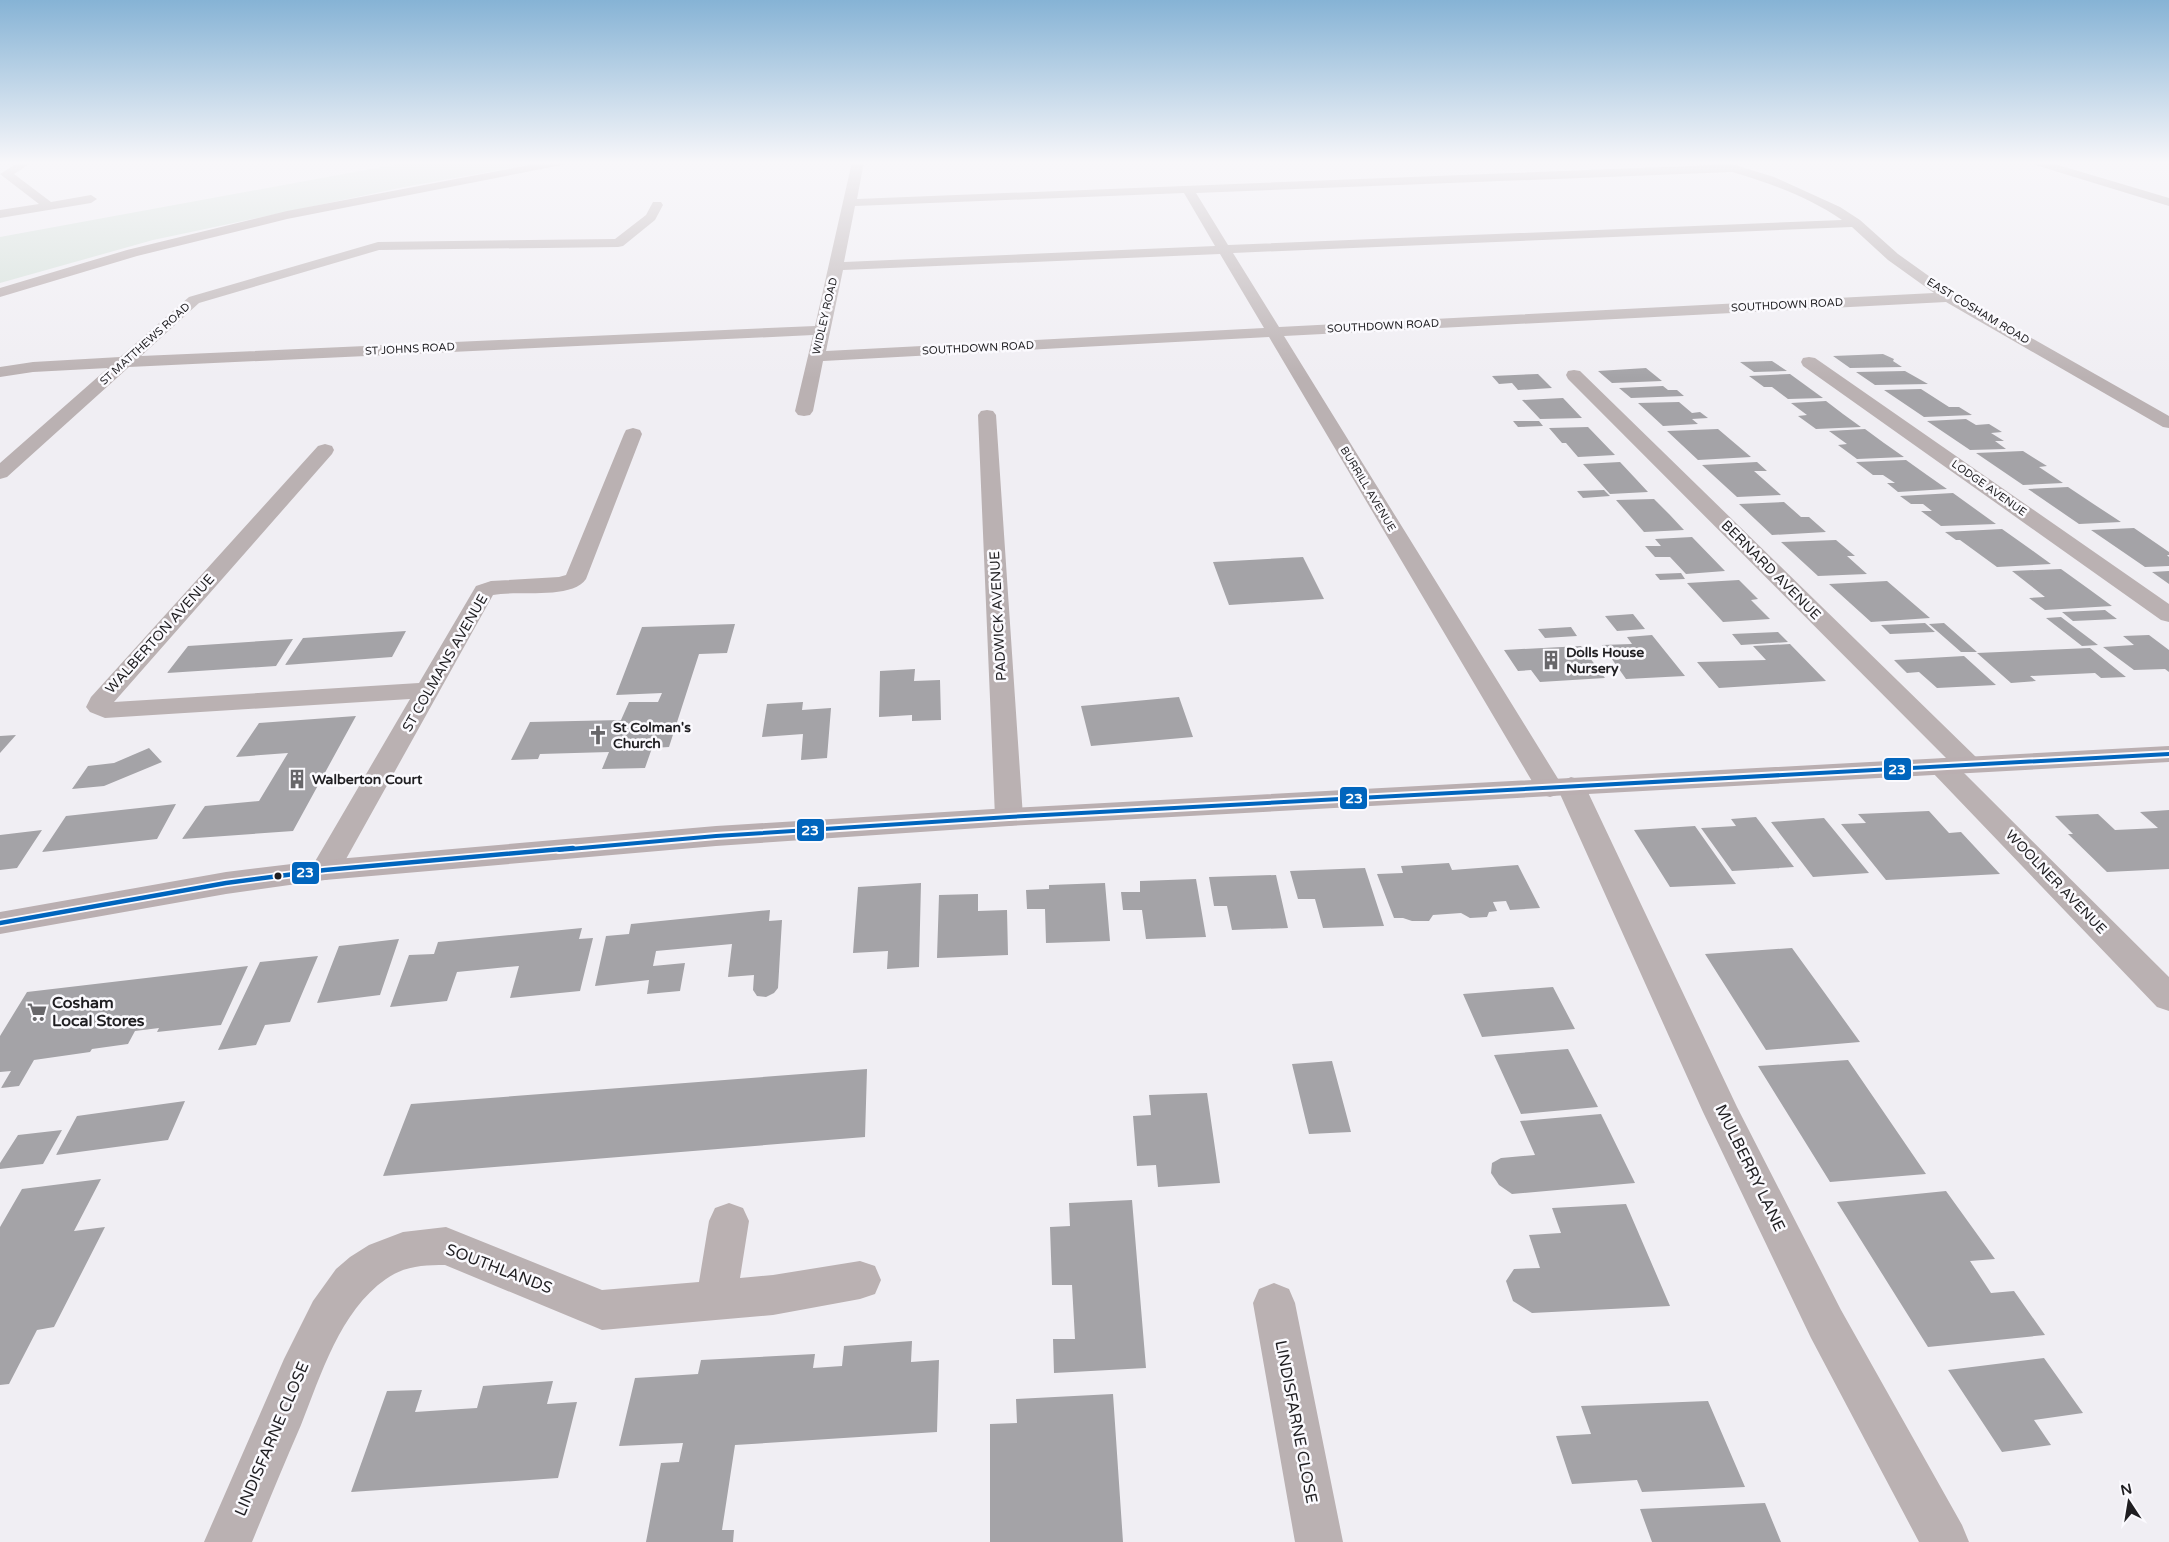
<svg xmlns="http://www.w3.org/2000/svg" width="2169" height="1542" font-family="'Varela Round',sans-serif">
  <rect width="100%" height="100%" fill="#f0eef3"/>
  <path fill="#d3e0d8" d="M409,162H545L404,187L153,240L0,283V237Z"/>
  <path fill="#a4a3a7" d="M1883,354L1894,359L1893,361L1902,367L1850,368L1833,356Z
    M1772,361L1787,371L1754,372L1740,362Z
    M1646,368L1662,381L1612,383L1598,371Z
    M1905,371L1928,384L1875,385L1856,372Z
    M1538,374L1552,388L1518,390L1512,383L1499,384L1492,376Z
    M1790,374L1823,398L1788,399L1772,387H1764L1749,376Z
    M1663,386L1668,390H1677L1684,396L1631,398L1619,388Z
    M1921,389L1949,407H1959L1972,415L1924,417L1884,390Z
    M1563,398L1582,418L1540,419L1522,400Z
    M1826,401L1843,414L1861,427L1816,429L1798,416L1807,415L1791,403Z
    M1679,402L1692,413L1700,412L1708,418L1692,419L1698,424L1663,426L1638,403Z
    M1966,419L1976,425L1989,424L2002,432L1991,433L2004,441H1995L2006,449L1970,450L1927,421Z
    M1513,421H1539L1543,426L1518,427Z
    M1588,427L1615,455L1578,457L1566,443H1562L1549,428Z
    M1718,429L1751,457L1698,460L1667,431Z
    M1865,429L1884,443L1904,457L1857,459L1838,445L1847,444L1829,431Z
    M2023,451L2047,466L2039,467L2063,483L2023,485L1976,453Z
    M1906,460L1927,475L1947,489L1898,492L1887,483H1895L1883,475H1873L1856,462Z
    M1620,462L1635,478L1648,492L1610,494L1583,464Z
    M1757,462L1767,471H1754L1781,495L1737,497L1702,465Z
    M2068,487L2095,505L2121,522L2079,524L2028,489Z
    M1604,490L1610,496L1583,498L1577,491Z
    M1953,493L1996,524L1941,526L1921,511H1932L1923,504H1911L1900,496Z
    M1654,499L1669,514L1684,530L1644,532L1616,500Z
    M1784,502L1801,517H1809L1826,532L1772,535L1739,504Z
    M2134,528L2169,552V555H2167L2169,557V566L2145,567L2091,530Z
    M2002,529L2026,546L2051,564L1997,567L1960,540H1956L1945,532Z
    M1692,537L1725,571L1686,574L1670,557H1655L1645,546H1661L1655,539Z
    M1836,540L1855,556H1847L1867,574L1818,576L1781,542Z
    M1303,557L1324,599L1229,605L1213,562Z
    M2061,569L2086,587L2112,606L2045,610L2029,598L2045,597L2012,571Z
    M2169,571V584L2152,572Z
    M1681,573L1685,579L1660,580L1655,574Z
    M1739,580L1758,599L1751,600L1770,619L1723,622L1687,583Z
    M1887,581L1930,618L1871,622L1829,584Z
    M2105,610L2117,619L2073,621L2062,612Z
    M1633,614L1645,629L1617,631L1605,616Z
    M2061,617L2098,645L2082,646L2046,618Z
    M1925,623L1935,632L1890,634L1881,625Z
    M1944,623L1977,652H1961L1929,624Z
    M735,624L727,653L699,654L669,747L652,748L645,768L602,769L609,752L540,754L538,759L511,760L530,722L621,720L629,702H658L662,693L616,695L642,627Z
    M1571,627L1577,636L1545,638L1538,629Z
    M406,631L392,657L285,665L303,638Z
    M1778,632L1788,642L1741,645L1732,634Z
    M1652,635L1685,676L1626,679L1602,645L1632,644L1627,637Z
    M2149,635L2169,650V672L2165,669L2134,670L2103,647L2134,645L2123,636Z
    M293,639L276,666L167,673L188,646Z
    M1790,644L1826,681L1719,688L1697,662L1766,660L1753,646Z
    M1581,646L1605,678L1540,682L1531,670L1518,671L1504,650Z
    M2090,648L2126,677L2101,678L2095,673L2030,676L2036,681L2011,683L1977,653Z
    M1964,656L1996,685L1937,688L1919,672L1907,673L1894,660Z
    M915,669L914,681L940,680L941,720L912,721V715L879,717L880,671Z
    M1179,697L1193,737L1091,746L1081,706Z
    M803,702L802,710L831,708L827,758L801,760L803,734L762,737L767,704Z
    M356,716L293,831L182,839L205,806L259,801L288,753L236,757L259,723Z
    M16,735L0,753V736Z
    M149,748L162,762L104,786L72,789L88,766L114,763Z
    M176,804L157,839L42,852L66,816Z
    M2169,810V869L2107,872L2068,834H2073L2055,816L2098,814L2115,830L2137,829L2158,828L2140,812Z
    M1929,811L1949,833L1961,832L2000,874L1886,880L1841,824L1866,823L1858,814Z
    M1756,817L1794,867L1732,871L1701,828L1736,826L1731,819Z
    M1824,818L1869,873L1813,877L1771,822Z
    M1695,826L1736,884L1670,887L1634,830Z
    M42,830L17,868L0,870V835Z
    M1449,863L1452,870L1518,865L1540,908L1510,910L1506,901L1493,902L1497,911L1489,912L1487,917L1470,918L1461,913L1433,915L1429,921H1412L1403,918H1394L1377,874L1403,873L1401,866Z
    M1365,868L1384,926L1323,928L1315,899H1298L1290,871Z
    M1276,875L1288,928L1232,930L1227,906H1214L1209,877Z
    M1196,879L1206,937L1146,939L1142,910H1123L1121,892H1140V881Z
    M921,883L919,967L887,969L888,951L853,953L858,887Z
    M1105,883L1110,941L1046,943L1045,909H1027L1026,890L1049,889V885Z
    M978,894V911L1007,910L1008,955L937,958L939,895Z
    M770,910L769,921L782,920L778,988L774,993L766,997L757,996L753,990L754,975L728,977L732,944L656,951L653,966L685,963L680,991L647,994L649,980L595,986L606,936L629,934L631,924Z
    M582,928L579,939L593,938L580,991L510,998L519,966L457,972L447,1001L390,1007L409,955L434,954L438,942Z
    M399,939L380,995L317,1003L339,946Z
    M1792,948L1824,992L1860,1042L1766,1050L1705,954Z
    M318,956L290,1022L265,1025L256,1045L218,1050L260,962Z
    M248,966L221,1025L157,1032L159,1028L135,1031L128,1044L92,1049L90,1052L34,1060L19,1086L1,1088L11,1071L0,1072V1036L27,992Z
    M1553,987L1575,1029L1482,1037L1463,994Z
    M1568,1049L1598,1107L1521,1114L1494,1055Z
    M1848,1060L1885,1114L1926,1174L1830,1182L1758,1066Z
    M1332,1061L1351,1132L1309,1134L1292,1064Z
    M867,1069L865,1137L383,1176L411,1104Z
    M1207,1093L1220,1183L1158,1187L1156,1165L1137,1166L1133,1116L1151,1115L1149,1095Z
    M185,1101L168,1140L56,1155L77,1116Z
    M1601,1114L1635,1183L1512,1194L1499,1185L1491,1173L1492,1163L1501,1158L1535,1155L1520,1121Z
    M62,1130L43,1164L0,1169V1163L18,1135Z
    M101,1179L74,1231L105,1227L54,1327L37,1330L9,1384L0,1385V1227L22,1189Z
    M1946,1191L1995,1259L1970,1261L1991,1293L2014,1291L2045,1335L1928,1347L1837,1202Z
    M1132,1200L1146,1368L1054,1373L1053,1339H1075L1072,1285H1052L1050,1227L1070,1226L1069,1203Z
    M1626,1204L1670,1306L1532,1313L1513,1301L1506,1281L1514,1269L1540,1268L1529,1235L1561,1233L1552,1208Z
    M912,1341L911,1362L939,1360L937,1432L735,1445L722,1530H734L733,1542H646L661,1463L679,1462L683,1443L619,1446L635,1378L698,1374L701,1360L815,1354L813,1368L842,1366L844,1346Z
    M2044,1358L2083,1413L2034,1420L2051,1445L2002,1452L1948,1370Z
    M553,1381L547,1404L577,1402L558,1478L351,1492L387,1391L422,1390L415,1412L445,1410L477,1408L483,1386Z
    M1113,1394L1123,1542H990V1424L1017,1423L1016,1399Z
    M1708,1401L1745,1487L1642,1492L1637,1480L1572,1484L1556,1436L1591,1434L1581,1406Z
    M1765,1503L1781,1542H1652L1640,1509Z"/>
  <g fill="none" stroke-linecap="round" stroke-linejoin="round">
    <path fill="#bab1b2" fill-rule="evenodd" d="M19,162L31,163L14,174L51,202L91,195L97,199L91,203L0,218V210L39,204L0,174Z
      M852,162H864L857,199L1713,165L1714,162L1735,165L1774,177L1840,207L1860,220L1898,254L1954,294L2169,416V428L2163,427L1946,302L1284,336L1560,782L1571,777L1581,780L1585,786L1737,1107L1841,1310L1962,1525L1969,1542H1919L1811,1338L1703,1112L1560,794L1550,797L1540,794L1536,788L1269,337L823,361L813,411L810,415L804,416L798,415L795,411L813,335L129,367L7,477L0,479V463L108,368L33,372L0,377V367L33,362L120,357L189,297L378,242L615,239L646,215L653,202H661L663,205L655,220L623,246L618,247L379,250L199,303L141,356L815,326ZM1732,172C1770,183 1809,197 1842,220L1228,245L1196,193ZM1184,193L1215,246L844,262L855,206ZM1852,227L1888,260L1934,293L1279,327L1233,253ZM1220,254L1264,328L826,351L843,270Z
      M2030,162H2048L2169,198V206L2032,164Z
      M1809,357L1815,358L2169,604V622L2161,620L1803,366L1801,362L1803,358Z
      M1574,370L1580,371L1978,759L1982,765L1978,771L1964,773L2169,977V1011L2157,1007L1932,772L1928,766L1932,760L1946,758L1568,379L1566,375L1568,371Z
      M987,410L993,411L996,415L1023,817L1019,824L1009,826L999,824L995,817L978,415L981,411Z
      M633,428L640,430L642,434L586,579C572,600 516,590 493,595L336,877L325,880L314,877L310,870L410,699L105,718L90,712L86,707L91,697L318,446L325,444L332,446L334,450L332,454L114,702L419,683L476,586L491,581L559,577L566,575L624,434L626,430Z
      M729,1203L743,1208L749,1221L740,1278L773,1275L860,1261L875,1266L881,1280L875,1294L860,1299L773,1315L602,1330L445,1265C424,1265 404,1266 386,1279C340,1311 321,1375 301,1425C284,1464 268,1503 252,1542H204L284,1359L313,1301L336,1269L350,1257L369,1245L403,1232L446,1227L602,1290L699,1282L709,1221L715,1208Z
      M1274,1283L1289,1289L1295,1303L1343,1542H1295L1253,1303L1259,1289Z"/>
    <path fill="#baafb1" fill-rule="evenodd" d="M2169,746V762L1009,826L716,846L325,880L226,894L0,934V912L226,872L325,860L716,826L1009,808Z"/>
    <path fill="#b4a8a9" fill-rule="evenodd" d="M545,162H568L562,165L287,219L137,256L0,297V288L127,250L287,211Z"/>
    <defs>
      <path id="bus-1-far1" d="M559,850L716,836L1009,817L2169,754"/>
      <path id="bus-1" d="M0,923L226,883L325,870L573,848"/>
    </defs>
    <use href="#bus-1-far1" stroke="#fbfafe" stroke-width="8"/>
    <use href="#bus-1" stroke="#fbfafe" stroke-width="8"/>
    <use href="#bus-1-far1" stroke="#0065bd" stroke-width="4"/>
    <use href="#bus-1" stroke="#0065bd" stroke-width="4.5"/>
  </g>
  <linearGradient id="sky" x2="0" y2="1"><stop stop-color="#86b3d5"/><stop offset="0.43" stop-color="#f8f7fa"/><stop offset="1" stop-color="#f8f7fa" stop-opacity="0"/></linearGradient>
  <rect width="2169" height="378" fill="url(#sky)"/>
  <defs>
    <symbol id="building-bare" viewBox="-9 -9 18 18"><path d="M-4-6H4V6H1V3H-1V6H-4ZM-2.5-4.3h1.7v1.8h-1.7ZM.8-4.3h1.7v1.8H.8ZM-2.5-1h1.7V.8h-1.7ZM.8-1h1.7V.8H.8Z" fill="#68676a" stroke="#fbfafe" stroke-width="2.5" paint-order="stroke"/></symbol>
    <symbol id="church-bare" viewBox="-9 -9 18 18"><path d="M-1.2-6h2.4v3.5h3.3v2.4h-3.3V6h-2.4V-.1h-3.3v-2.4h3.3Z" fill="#68676a" stroke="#fbfafe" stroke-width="2.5" paint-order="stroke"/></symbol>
    <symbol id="supermarket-bare" viewBox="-9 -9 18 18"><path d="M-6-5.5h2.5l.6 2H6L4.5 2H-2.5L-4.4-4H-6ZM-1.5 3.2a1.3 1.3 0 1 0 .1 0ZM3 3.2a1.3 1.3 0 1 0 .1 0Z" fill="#68676a" stroke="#fbfafe" stroke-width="2.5" paint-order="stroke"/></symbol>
  </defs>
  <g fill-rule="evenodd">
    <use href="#building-bare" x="1537" y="646" width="28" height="28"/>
    <use href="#church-bare" x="584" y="721" width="28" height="28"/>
    <use href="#building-bare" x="283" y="765" width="28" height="28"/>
    <use href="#supermarket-bare" x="23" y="998" width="28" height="28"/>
  </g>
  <circle fill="#1f1e21" stroke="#fbfafe" stroke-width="2" cx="278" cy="876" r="4.5"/>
  <g text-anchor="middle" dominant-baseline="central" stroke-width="5" stroke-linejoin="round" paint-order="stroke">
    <g font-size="11" fill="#1f1e21" stroke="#fbfafe">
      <text transform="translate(1787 305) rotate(-3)">SOUTHDOWN ROAD</text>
      <text transform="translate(1978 311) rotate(31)">EAST COSHAM ROAD</text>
      <text transform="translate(825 316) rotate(-77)">WIDLEY ROAD</text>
      <text transform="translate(1383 326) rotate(-3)">SOUTHDOWN ROAD</text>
      <text transform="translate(145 344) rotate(-42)">ST MATTHEWS ROAD</text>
      <text transform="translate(978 348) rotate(-3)">SOUTHDOWN ROAD</text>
      <text transform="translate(410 349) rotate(-3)">ST JOHNS ROAD</text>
      <text transform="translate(1989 488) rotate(35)">LODGE AVENUE</text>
      <text transform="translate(1368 489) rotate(59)">BURRILL AVENUE</text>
    </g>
    <g font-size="14" fill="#1f1e21" stroke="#fbfafe">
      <text transform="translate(1771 570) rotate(45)">BERNARD AVENUE</text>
      <text transform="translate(998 616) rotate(-93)">PADWICK AVENUE</text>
      <text transform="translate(160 634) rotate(-48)">WALBERTON AVENUE</text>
      <text transform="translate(445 663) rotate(-60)">ST COLMANS AVENUE</text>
      <text transform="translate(2056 882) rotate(46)">WOOLNER AVENUE</text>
    </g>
    <g font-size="14" font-weight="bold" fill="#1f1e21" stroke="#fbfafe" text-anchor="start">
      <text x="1566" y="652">Dolls House<tspan x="1566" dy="16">Nursery</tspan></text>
      <text x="613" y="727">St Colman's<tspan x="613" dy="16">Church</tspan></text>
      <text x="312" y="779">Walberton Court</text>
    </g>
    <g font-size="16" font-weight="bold" fill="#1f1e21" stroke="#fbfafe" text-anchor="start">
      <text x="52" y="1003">Cosham<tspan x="52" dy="18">Local Stores</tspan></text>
    </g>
    <g font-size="16" fill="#1f1e21" stroke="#fbfafe">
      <text transform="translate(1750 1168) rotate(64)">MULBERRY LANE</text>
      <text transform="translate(499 1269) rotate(21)">SOUTHLANDS</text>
      <text transform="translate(1296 1422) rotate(79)">LINDISFARNE CLOSE</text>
      <text transform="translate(272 1439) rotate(-67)">LINDISFARNE CLOSE</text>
    </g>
  </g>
  <g stroke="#fbfafe" stroke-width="2">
    <rect x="1883" y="757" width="29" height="24" rx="5" fill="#0065bd"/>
    <rect x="1339" y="786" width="29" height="24" rx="5" fill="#0065bd"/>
    <rect x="796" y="818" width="29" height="24" rx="5" fill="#0065bd"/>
    <rect x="291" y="861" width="29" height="24" rx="5" fill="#0065bd"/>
  </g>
  <g font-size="14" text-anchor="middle" font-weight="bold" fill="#fff">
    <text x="1897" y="774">23</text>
    <text x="1354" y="803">23</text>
    <text x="810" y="835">23</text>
    <text x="305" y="877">23</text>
  </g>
  <g transform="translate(2129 1502) rotate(348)" stroke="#fbfafe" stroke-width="4" paint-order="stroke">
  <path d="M0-4L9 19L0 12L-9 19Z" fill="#1f1e21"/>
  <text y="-8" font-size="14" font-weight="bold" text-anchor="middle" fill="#1f1e21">N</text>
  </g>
</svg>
